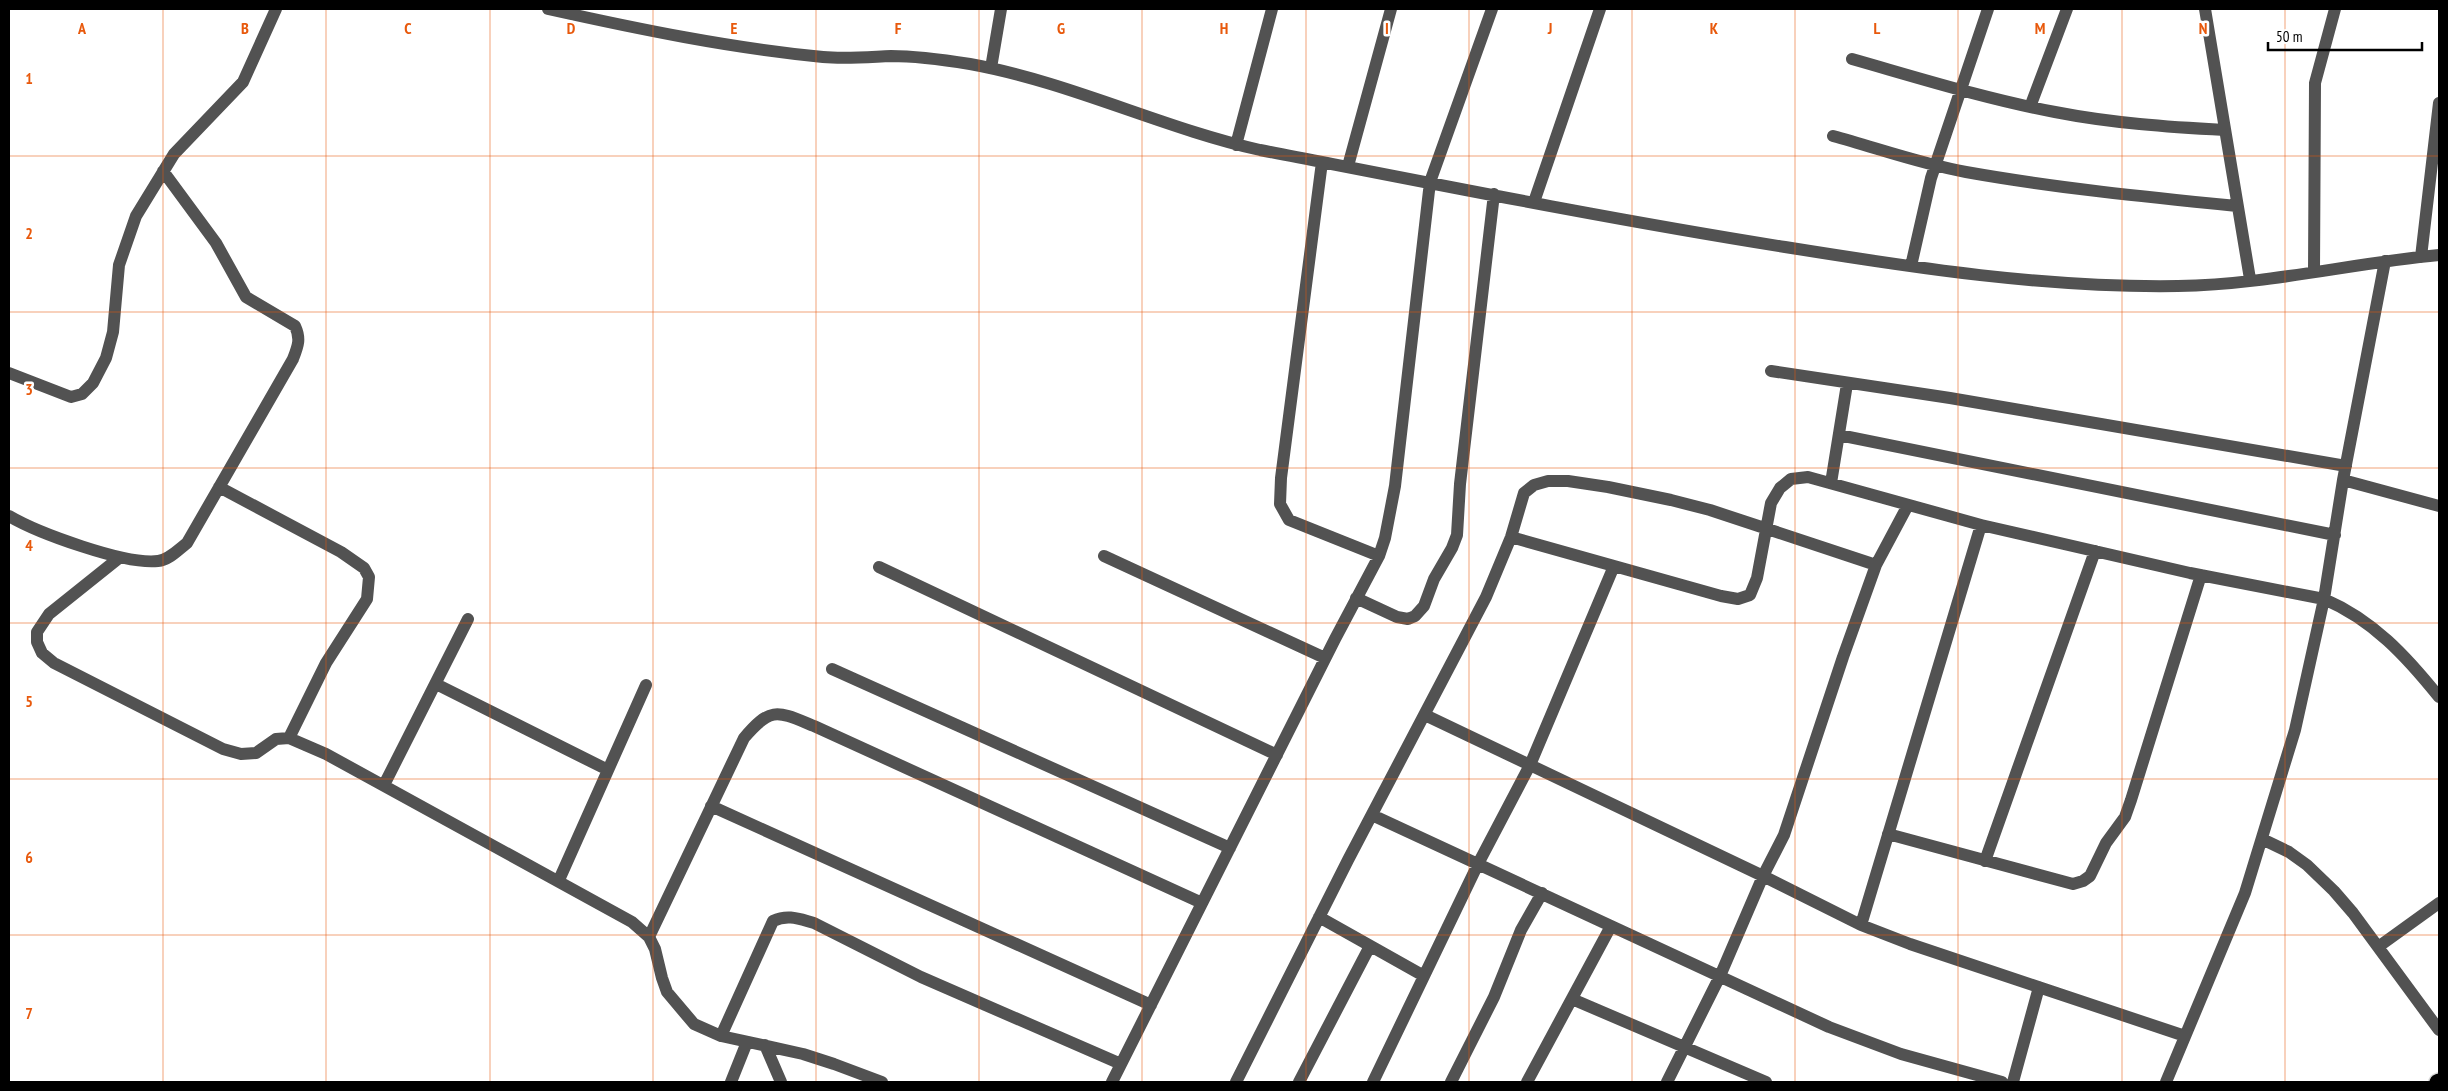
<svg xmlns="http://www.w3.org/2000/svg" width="2448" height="1091" font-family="'PT Sans Narrow',sans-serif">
  <rect width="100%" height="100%" fill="#fff"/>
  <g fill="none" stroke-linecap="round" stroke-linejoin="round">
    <defs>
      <path id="highway" d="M2437,1082L2439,1081"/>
    </defs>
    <use href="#highway" stroke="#dbdbdb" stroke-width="18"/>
    <path stroke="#525252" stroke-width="12" d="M548,9C638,29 730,48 823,57C846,59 868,57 891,56C917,56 945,60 970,64C1070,82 1162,128 1260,150C1435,184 1609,219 1785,247C1915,268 2045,288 2178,286C2265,285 2352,263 2439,255
      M2205,9L2250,279
      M1852,59C1919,78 1986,99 2055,112C2111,123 2168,127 2225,130
      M991,68L1001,9
      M2030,107L2067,9
      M1833,136C1877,148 1921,164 1966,172C2056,188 2146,197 2237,206
      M1236,145L1272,9
      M1322,162L1281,478L1280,504L1289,520L1379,556
      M1348,166L1391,9
      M1534,202L1600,9
      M2421,257L2439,103
      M1911,266L1931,178L1988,9
      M2314,271L2315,83L2335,9
      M1771,371L1950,398L2346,466
      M9,373L71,397L82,394L93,383L106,358L113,332L119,265L136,216L174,154L243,82L276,9
      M1839,435L2335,535
      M2343,480L2439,506
      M1831,483L1847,384
      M219,487L341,552L364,568L369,577L367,599L326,663L289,738
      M9,516C38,533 125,565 158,561C169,560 178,550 187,543L293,359C298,346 301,339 295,326L246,297L216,243L163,171
      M1511,537L1721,596L1738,599L1750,595L1757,578L1771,503L1780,488L1791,479L1808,477L1981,525L2190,573L2324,599C2373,620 2406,656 2439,697
      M1104,556L1325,658
      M119,558L49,614L37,632V642L42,653L54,663L223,749L241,754L256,753L276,739L289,738L326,754L632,922L649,937L655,949L662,978L667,992L694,1024L721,1036L803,1054L834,1064L882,1082
      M879,567L1277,755
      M1356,598L1397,617L1408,619L1415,616L1424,606L1434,579L1452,548L1457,535L1460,484L1494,194
      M832,669L1230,848
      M436,684L608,770
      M1425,715L1763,876L1861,925L1910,944L2185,1036
      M384,785L468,619
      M711,806L1151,1005
      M1372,815L1829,1027L1901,1054L2002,1082
      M1888,834L2073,884L2083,881L2090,876L2106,843L2125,817L2131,800L2201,575
      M2262,839L2289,852L2307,865L2334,891L2353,913L2439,1030
      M1985,861L2095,551
      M559,880L646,685
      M1319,917L1424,976
      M1861,925L1981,525
      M649,937L744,738C771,706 777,711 814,726L1202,903
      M2378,947L2439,903
      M1572,999L1766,1082
      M721,1036L773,921C788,914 799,919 814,923L921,977L1121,1064
      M765,1045L781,1082
      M731,1082L747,1042
      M1112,1082L1335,639L1379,556L1385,538L1395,486L1430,182L1492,9
      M1236,1082L1348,860L1486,597L1511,537L1524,493L1534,485L1548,481H1568L1608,487L1671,500L1710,510L1876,565
      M1299,1082L1370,946
      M1373,1082L1478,864L1530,765L1614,566
      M1451,1082L1494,997L1521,930L1542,893
      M1527,1082L1611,926
      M1667,1082L1720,976L1763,876L1784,835L1843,657L1876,565L1908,505
      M2013,1082L2039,987
      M2166,1082L2245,893L2295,730L2324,599L2343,480L2385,261"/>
    <use href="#highway" stroke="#000" stroke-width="15"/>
  </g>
  <path fill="none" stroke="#e8590c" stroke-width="1" stroke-opacity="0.55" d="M163,9V1082M326,9V1082M490,9V1082M653,9V1082M816,9V1082M979,9V1082M1142,9V1082M1306,9V1082M1469,9V1082M1632,9V1082M1795,9V1082M1958,9V1082M2122,9V1082M2285,9V1082M9,156H2439M9,312H2439M9,468H2439M9,623H2439M9,779H2439M9,935H2439"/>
  <g font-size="16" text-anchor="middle" font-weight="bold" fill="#e8590c" stroke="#fff" stroke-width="5" stroke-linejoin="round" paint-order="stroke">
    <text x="82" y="34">A</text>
    <text x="245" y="34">B</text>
    <text x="408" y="34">C</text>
    <text x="571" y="34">D</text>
    <text x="734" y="34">E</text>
    <text x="898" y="34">F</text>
    <text x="1061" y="34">G</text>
    <text x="1224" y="34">H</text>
    <text x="1387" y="34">I</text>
    <text x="1550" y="34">J</text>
    <text x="1714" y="34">K</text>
    <text x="1877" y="34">L</text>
    <text x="2040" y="34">M</text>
    <text x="2203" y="34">N</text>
    <text x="29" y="84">1</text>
    <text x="29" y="239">2</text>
    <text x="29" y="395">3</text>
    <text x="29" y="551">4</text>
    <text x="29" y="707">5</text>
    <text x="29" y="863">6</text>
    <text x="29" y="1019">7</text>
  </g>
  <rect width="2448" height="1091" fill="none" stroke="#000000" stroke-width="20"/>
  <path d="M2268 42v8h154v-8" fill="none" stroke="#000000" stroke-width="2.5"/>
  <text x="2276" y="42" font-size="15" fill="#000000" stroke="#ffffff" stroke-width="4" paint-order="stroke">50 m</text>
</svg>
